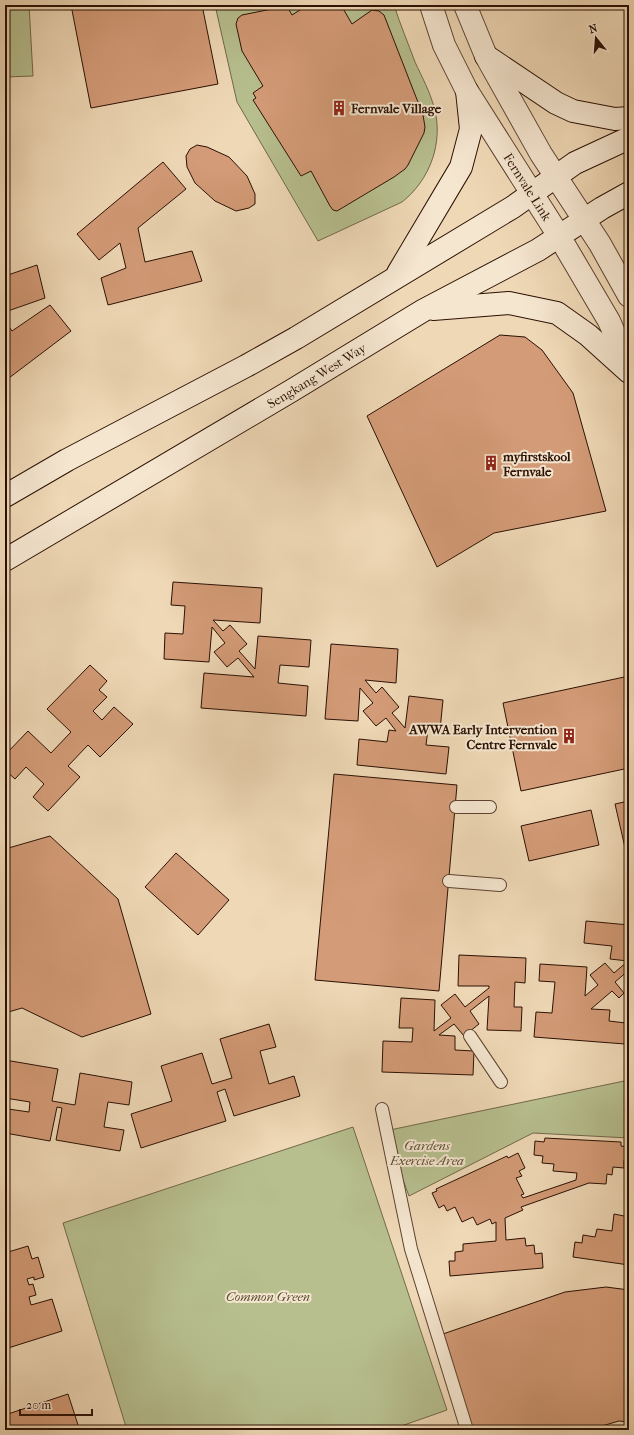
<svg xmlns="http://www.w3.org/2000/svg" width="634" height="1435" font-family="'IM FELL French Canon',serif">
  <rect width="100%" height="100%" fill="#efd8b6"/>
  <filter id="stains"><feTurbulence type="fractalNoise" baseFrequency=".005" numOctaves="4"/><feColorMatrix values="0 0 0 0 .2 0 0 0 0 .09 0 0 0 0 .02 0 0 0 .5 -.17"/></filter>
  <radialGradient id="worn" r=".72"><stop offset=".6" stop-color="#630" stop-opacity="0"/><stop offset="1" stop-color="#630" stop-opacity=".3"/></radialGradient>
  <path fill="#b7bf8f" stroke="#716849" d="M5,5H29L33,76L5,77Z
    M215,5H394C400,24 408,43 415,62C422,77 430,92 434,107C444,142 430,180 402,202L318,241L237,102Z
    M629,1080V1138L533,1133L409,1196L385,1131Z
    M353,1127L447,1410L390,1430H127L63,1223Z"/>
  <path fill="#d39b77" stroke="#2b1003" d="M71,5H202L218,84L91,108Z
    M308,5H341L352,24L372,10L379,11L384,15L423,115L425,127L424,133L408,165L405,169L394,177L337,211L333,210L330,206L311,171L301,176L253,100L256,98L253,93L263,86L242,51L236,24L238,18L242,15L287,6L292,15Z
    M197,145L207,147L229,157L247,176L255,194V204L249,208L236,211L215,201L195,183L187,167L186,156L190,149Z
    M163,162L186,189L138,228L145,262L192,251L202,281L108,305L101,278L126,268L120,243L99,260L77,234Z
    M37,265L45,298L5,312V276Z
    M50,305L71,331L5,381V339L7,337L5,335V321L12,331Z
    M500,335L525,337L542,350L573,393L606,511L494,533L437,567L367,416Z
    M173,582L262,588L260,623L213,620L223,631L230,625L247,644L239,651L255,669L258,636L311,640L309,667L280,665L278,683L308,686L306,716L201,708L204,673L254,677L238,658L227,667L214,652L225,643L212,627L209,662L164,659L165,633L183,634L185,606L171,605Z
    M331,644L398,649L396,683L365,680L376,693L382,687L399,707L392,713L405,728L409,696L443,700L440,730L428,729L426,745L449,747L446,774L357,765L359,739L387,742L389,730L396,731L386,718L376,726L363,711L373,703L360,688L358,721L325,719Z
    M90,665L107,681L99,690L107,697L93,711L102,720L114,707L133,724L100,757L88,745L68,766L80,777L48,811L33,797L44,784L26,767L15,779L5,770V755L28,731L51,753L71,732L47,709Z
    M629,676V768L521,791L503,703Z
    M334,774L457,785L439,991L315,980Z
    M629,801V852H626L615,804Z
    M591,810L599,845L529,861L521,826Z
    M50,836L118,899L151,1014L82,1037L22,1008L5,1013V849Z
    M176,853L229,900L198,935L145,887Z
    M586,921L629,925V970L615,982L624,993L619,998L612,991L591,1009L610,1010L609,1021L626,1023L625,1044L534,1037L536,1012L552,1013L555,982L539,981L540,964L587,967L585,996L598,985L590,975L605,963L614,973L628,961L610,959L612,946L584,943Z
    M459,955L526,958L525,983L515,982L514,1007H522L521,1031L487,1030L489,996L470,1011L479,1024L464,1036L454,1024L439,1035L455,1036V1050L474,1051L473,1075L382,1072L383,1041L412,1042L413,1028H399L401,998L435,1000L434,1031L451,1018L441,1005L455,994L465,1007L489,988V986H458Z
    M269,1024L276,1047L260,1051L269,1084L294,1076L300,1096L234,1116L225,1089L217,1092L226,1121L141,1148L131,1114L172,1101L161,1066L202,1053L212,1084L232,1078L220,1039Z
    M5,1060L58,1069L52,1101L75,1105L80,1073L132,1082L129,1105L108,1102L104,1127L124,1130L120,1151L56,1140L62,1108L57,1107L50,1141L5,1133L8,1109L29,1112L30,1102L5,1098Z
    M545,1138L621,1142V1146L629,1147V1161L624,1160V1168L613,1167L612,1175L607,1174L606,1184L589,1183L521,1207L523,1210L505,1218L506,1240L525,1238L526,1246L534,1245L535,1254L542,1253L543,1268L450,1276L449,1261H455V1252L463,1251V1244L496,1241V1222L492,1224L490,1219L477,1225L473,1217L462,1222L455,1207L447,1211L444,1205L439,1208L432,1193L437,1191L436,1189L507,1156L508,1158L518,1153L525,1168L519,1171L522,1176L516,1178L524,1194L521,1195L523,1198L576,1180L577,1173L553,1171L554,1164L542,1163L543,1156L534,1155L535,1141L544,1142Z
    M614,1214L629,1217V1265L573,1257L575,1242L582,1243L583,1235L595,1237L597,1229L612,1231Z
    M28,1246L32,1259L38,1257L44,1277L34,1280V1277L27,1279L29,1285L33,1284L36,1295L29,1297L31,1305L52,1299L62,1331L5,1349V1302L7,1301V1297L5,1298V1253Z
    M606,1287L629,1290V1422L619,1421L588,1430H472L440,1335L565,1292Z
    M68,1394L79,1428L72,1430H5V1415Z"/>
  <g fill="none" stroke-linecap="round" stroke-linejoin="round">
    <defs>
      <path id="service" d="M456,807H490
        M449,881L500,885
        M470,1036L501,1082
        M382,1109L411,1249L467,1430"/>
      <g id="minor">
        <path id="s1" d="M431,5L444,45L467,91L559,236L609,321L629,366"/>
        <path d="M465,5L486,56L541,154L600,244L629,296"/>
      </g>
      <g id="secondary">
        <path d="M486,56L556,103L573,111L615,119L629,118"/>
        <path d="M398,273L461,167L471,129L467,91"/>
        <path d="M433,309L509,303L557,313L588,335L629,372"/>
        <path d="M5,496L67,460L246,366L296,338L513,207L575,163L629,138"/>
        <path id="s2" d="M5,560L291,391L424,310L538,250L602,208L629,193"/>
      </g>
    </defs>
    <use href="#service" stroke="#5c4230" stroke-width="14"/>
    <use href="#minor" stroke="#5c4230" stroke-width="24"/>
    <use href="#secondary" stroke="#2b1003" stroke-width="24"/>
    <use href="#service" stroke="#f5e6d0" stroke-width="12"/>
    <use href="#minor" stroke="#f5e6d0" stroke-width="22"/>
    <use href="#secondary" stroke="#f5e6d0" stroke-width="22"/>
  </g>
  <defs>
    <symbol id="building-bare" viewBox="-9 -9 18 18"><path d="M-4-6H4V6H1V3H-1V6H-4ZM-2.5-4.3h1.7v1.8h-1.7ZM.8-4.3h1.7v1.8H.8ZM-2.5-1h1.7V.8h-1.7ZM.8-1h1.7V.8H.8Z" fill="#8f2418" stroke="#f5e6d0" stroke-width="2.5" paint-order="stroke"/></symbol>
  </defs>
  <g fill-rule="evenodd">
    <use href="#building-bare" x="328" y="97" width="22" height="22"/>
    <use href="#building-bare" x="480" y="452" width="22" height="22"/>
    <use href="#building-bare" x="558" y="725" width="22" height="22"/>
  </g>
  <g text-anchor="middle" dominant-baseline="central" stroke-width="4" stroke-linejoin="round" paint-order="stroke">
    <g font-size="13" font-weight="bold" fill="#2b1003" stroke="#f5e6d0" text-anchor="start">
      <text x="351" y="108">Fernvale Village</text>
      <text x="503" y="456">myfirstskool<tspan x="503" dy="15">Fernvale</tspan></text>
      <text x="557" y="729" text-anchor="end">AWWA Early Intervention<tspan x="557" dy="15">Centre Fernvale</tspan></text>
    </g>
    <g font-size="13" fill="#2b1003" stroke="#f5e6d0">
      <text stroke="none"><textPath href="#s1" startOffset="207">Fernvale Link</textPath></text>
      <text stroke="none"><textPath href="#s2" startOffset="362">Sengkang West Way</textPath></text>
    </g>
    <g font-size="13" font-style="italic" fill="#5c4d34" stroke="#f5e6d0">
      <text x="427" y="1145">Gardens<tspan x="427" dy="15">Exercise Area</tspan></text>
      <text x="268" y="1296">Common Green</text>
    </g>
  </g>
  <rect width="634" height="1435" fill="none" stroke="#efd8b6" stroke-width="20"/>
  <rect x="6" y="6" width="622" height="1423" fill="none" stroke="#2b1003" stroke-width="2"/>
  <rect x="10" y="10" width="614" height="1415" fill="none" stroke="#2b1003"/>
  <g transform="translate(596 38) rotate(343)" stroke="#f5e6d0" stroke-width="3" paint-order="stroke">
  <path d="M0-3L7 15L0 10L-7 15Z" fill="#2b1003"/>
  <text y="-6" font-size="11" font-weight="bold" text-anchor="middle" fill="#2b1003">N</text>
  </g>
  <path d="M20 1409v6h72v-6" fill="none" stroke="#2b1003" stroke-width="2"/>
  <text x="26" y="1409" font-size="12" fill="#2b1003" stroke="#f5e6d0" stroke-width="3" paint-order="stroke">20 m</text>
  <rect width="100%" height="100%" filter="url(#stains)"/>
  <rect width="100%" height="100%" fill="url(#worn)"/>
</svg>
